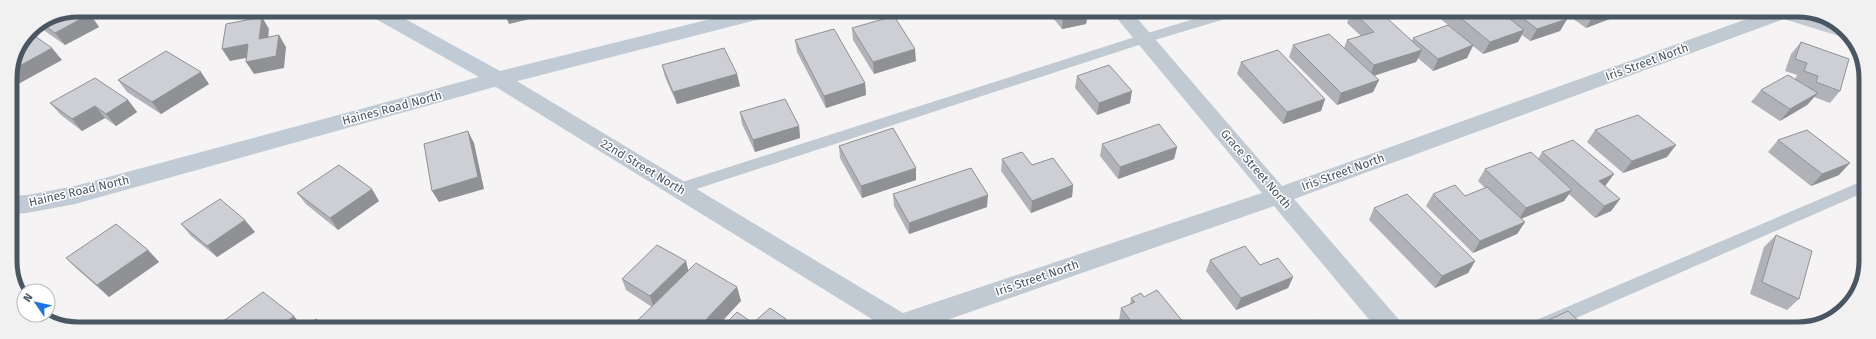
<svg xmlns="http://www.w3.org/2000/svg" width="1876" height="339" font-family="'Fira Sans',sans-serif">
  <rect width="100%" height="100%" fill="#f5f3f3"/>
  <g fill="none" stroke-linecap="round" stroke-linejoin="round">
    <path fill="#c1cad2" fill-rule="evenodd" d="M1224,10H1246L1245,13L1148,42L678,195L673,193L670,189L673,185L1138,36Z
      M1865,180V192L1551,329H1525L1527,324Z"/>
    <path fill="#c1cad2" fill-rule="evenodd" d="M1110,10H1130L1282,186L1769,11H1798L1826,19L1843,27L1849,38L1839,36L1784,19L1294,199L1401,322L1404,329H1377L1274,206L921,329H888L491,84L488,79L491,74L498,72L505,74L903,313L1262,193Z"/>
    <path fill="#c1cbd6" fill-rule="evenodd" d="M365,10H389L500,71L747,10H782L780,14L498,86L75,204L27,213L12,214L11,196L27,195L75,186L479,77L367,14Z"/>
  </g>
  <path fill="#b0b2b7" d="M1033,10H1086L1088,12L1086,24L1062,29L1048,12L1037,16Z
    M1432,10L1555,11L1567,19L1560,31L1530,41L1522,35L1518,42L1483,54L1473,46L1467,58L1433,71L1418,58L1416,62L1374,76L1379,80L1373,92L1337,105L1289,57L1293,45L1344,48L1347,40L1361,36L1347,23L1352,11L1412,41L1413,38H1464L1431,11Z
    M1562,11H1616L1612,18L1586,28Z
    M90,14L99,27L65,45L42,29L38,24L52,15Z
    M852,28L916,61L874,74L853,40Z
    M795,40L865,83L866,95L826,108L797,52Z
    M1801,42L1840,91L1830,103L1814,97L1807,105L1780,121L1751,102L1761,90L1795,79L1797,75L1785,71L1791,54Z
    M1241,62L1325,99L1321,111L1283,124L1237,74Z
    M662,65L737,74L740,86L677,104L665,77Z
    M1077,76L1130,103L1097,115L1075,88Z
    M118,80L209,84L161,114L127,92Z
    M128,100L137,112L116,126L105,118L82,131L61,115L50,103Z
    M740,112L799,126L800,138L755,152L742,124Z
    M1595,130L1667,157L1623,173L1587,142Z
    M1778,140L1839,175L1811,186L1768,152Z
    M1102,144L1177,147L1174,159L1118,179L1100,156Z
    M839,146L916,180L862,198L840,158Z
    M1542,152L1614,174L1605,186L1620,199L1611,211L1595,218L1569,194L1564,201L1521,219L1525,222L1517,234L1473,253L1426,206L1433,194L1465,196L1485,188L1478,181L1485,169L1538,159Z
    M1002,159L1032,165L1073,185L1072,197L1031,213L1001,171Z
    M297,193L379,201L338,230L306,204Z
    M893,194L987,207L909,234L894,206Z
    M1374,208L1475,261L1468,273L1435,288L1369,220Z
    M181,224L255,232L217,257L191,236Z
    M1776,235L1799,299L1787,310L1750,294L1764,247Z
    M148,250L159,262L109,297L77,269L66,258Z
    M1210,260L1293,277L1288,288L1236,310L1206,271Z
    M688,270L737,287L741,301L652,307L626,290L622,279Z
    M1144,297L1189,329H1126L1119,320L1121,308L1130,305L1131,298Z"/>
  <path fill="#909195" d="M512,10H554L555,13L509,24L504,12Z
    M1037,10H1048V12L1037,16Z
    M1608,11H1616L1612,18L1586,28L1593,16Z
    M1088,12L1086,24L1062,29L1063,17Z
    M90,14L99,27L65,45L55,33Z
    M262,17L269,29L267,51L259,39Z
    M1567,19L1560,31L1530,41L1537,29Z
    M1524,30L1518,42L1483,54L1490,42Z
    M279,35L286,47L284,68L254,74L246,62Z
    M248,44L256,56L230,61L222,49Z
    M1473,45L1467,58L1433,71L1438,59Z
    M52,48L62,60L11,88L10,87V78L12,70Z
    M915,49L916,61L874,74L873,62Z
    M1422,50L1416,62L1369,77L1374,65Z
    M201,72L209,84L161,114L152,102Z
    M737,74L740,86L677,104L673,92Z
    M1379,80L1373,92L1337,105L1341,93Z
    M865,83L866,95L826,108L824,96Z
    M1132,91L1130,103L1097,115L1099,103Z
    M1818,93L1807,105L1780,121L1790,109Z
    M1325,99L1321,111L1283,124L1287,112Z
    M128,100L137,112L116,126L106,114Z
    M95,106L105,118L82,131L72,119Z
    M10,113L19,122L11,158Z
    M799,126L800,138L755,152L753,140Z
    M468,131L474,143L484,189L439,202L432,191Z
    M1676,145L1667,157L1623,173L1632,161Z
    M1177,147L1174,159L1118,179L1120,167Z
    M1850,163L1839,175L1811,186L1822,174Z
    M916,168V180L862,198L861,186Z
    M1614,174L1605,186L1590,193L1599,181Z
    M1073,185L1072,197L1031,213L1032,201Z
    M372,189L379,201L338,230L330,218Z
    M1572,190L1564,201L1518,220L1526,208Z
    M988,195L987,207L909,234V223Z
    M1620,199L1611,211L1595,218L1604,206Z
    M245,220L255,232L217,257L207,246Z
    M1525,222L1517,234L1473,253L1480,241Z
    M148,250L159,262L109,297L97,285Z
    M686,261L689,273L654,308L650,296Z
    M1475,261L1468,273L1435,288L1442,276Z
    M1293,277L1288,288L1236,310L1241,298Z
    M737,287L741,301L715,329H697Z
    M294,316L303,328H278Z
    M786,319L788,329H776Z"/>
  <path fill="#cdcfd5" stroke="#909195" d="M78,10H83L90,14L55,33L41,23L52,15Z
    M504,10H512L504,12Z
    M1058,10H1086L1088,12L1063,17Z
    M1378,10L1422,50L1374,65L1347,40L1374,32L1352,11Z
    M1451,10L1500,11L1524,30L1490,42Z
    M1513,11H1555L1567,19L1537,29Z
    M1585,11H1608L1593,16Z
    M894,16L915,49L873,62L852,28Z
    M262,17L259,39L279,35L276,56L246,62L248,44L222,49L226,24Z
    M1448,25L1473,45L1438,59L1413,38Z
    M834,29L865,83L824,96L795,40Z
    M29,32L52,48L12,70L15,52Z
    M1329,34L1379,80L1341,93L1293,45Z
    M1801,42L1849,59L1840,91L1816,82L1818,76L1804,71L1807,63L1795,59Z
    M724,48L737,74L673,92L662,65Z
    M1278,50L1325,99L1287,112L1241,62Z
    M166,51L201,72L152,102L118,80Z
    M1109,65L1132,91L1099,103L1077,76Z
    M1788,75L1818,93L1790,109L1761,90Z
    M95,78L128,100L106,114L95,106L72,119L50,103Z
    M785,99L799,126L753,140L740,112Z
    M1638,115L1676,145L1632,161L1595,130Z
    M1159,124L1177,147L1120,167L1102,144Z
    M893,128L916,168L861,186L839,146Z
    M1807,130L1850,163L1822,174L1778,140Z
    M468,131L478,177L432,191L424,144Z
    M1573,140L1614,174L1599,181L1620,199L1604,206L1542,152Z
    M1022,152L1032,165L1053,158L1073,185L1032,201L1002,159Z
    M1531,152L1572,190L1526,208L1485,169Z
    M339,165L372,189L330,218L297,193Z
    M971,168L988,195L909,223L893,194Z
    M1455,185L1465,196L1487,187L1525,222L1480,241L1433,194Z
    M1407,194L1475,261L1442,276L1374,208Z
    M220,199L245,220L207,246L181,224Z
    M116,224L148,250L97,285L66,258Z
    M1776,235L1812,251L1799,299L1762,282Z
    M657,245L686,261L650,296L622,279Z
    M1245,246L1260,265L1278,258L1293,277L1241,298L1210,260Z
    M696,263L737,287L697,329H629Z
    M1157,290L1189,329H1137L1121,308L1135,302L1131,298L1141,293L1144,297Z
    M263,292L294,316L278,328H214Z
    M770,308L786,319L776,329H720L737,312L753,323Z
    M1568,311L1587,329H1529Z
    M316,319L329,328H304Z
    M1315,320L1322,329H1292Z"/>
  <g text-anchor="middle" dominant-baseline="central" stroke-width="3" stroke-linejoin="round" paint-order="stroke">
    <g font-size="12" fill="#4a5661" stroke="#fff">
      <text transform="translate(1647 62) rotate(-20)">Iris Street North</text>
      <text transform="translate(392 108) rotate(-15)">Haines Road North</text>
      <text transform="translate(643 167) rotate(31)">22nd Street North</text>
      <text transform="translate(1256 169) rotate(49)">Grace Street North</text>
      <text transform="translate(1343 172) rotate(-20)">Iris Street North</text>
      <text transform="translate(79 191) rotate(-13)">Haines Road North</text>
      <text transform="translate(1037 278) rotate(-19)">Iris Street North</text>
    </g>
  </g>
  <path d="M0 0H1876V339H0ZM78 17H1798A61 61 0 0 1 1859 78V261A61 61 0 0 1 1798 322H78A61 61 0 0 1 17 261V78A61 61 0 0 1 78 17Z" fill="#f1f1f2" fill-rule="evenodd"/>
  <path fill="none" stroke="#4a5661" stroke-width="5" d="M78 17H1798A61 61 0 0 1 1859 78V261A61 61 0 0 1 1798 322H78A61 61 0 0 1 17 261V78A61 61 0 0 1 78 17Z"/>
  <g transform="translate(36 303) rotate(304)"><circle r="19" fill="#ffffff" stroke="#b7bbc0"/>
  <path d="M0-3L7 15L0 10L-7 15Z" fill="#1a73e8"/>
  <text y="-6" font-size="11" font-weight="bold" text-anchor="middle" fill="#4a5661">N</text>
  </g>
</svg>
